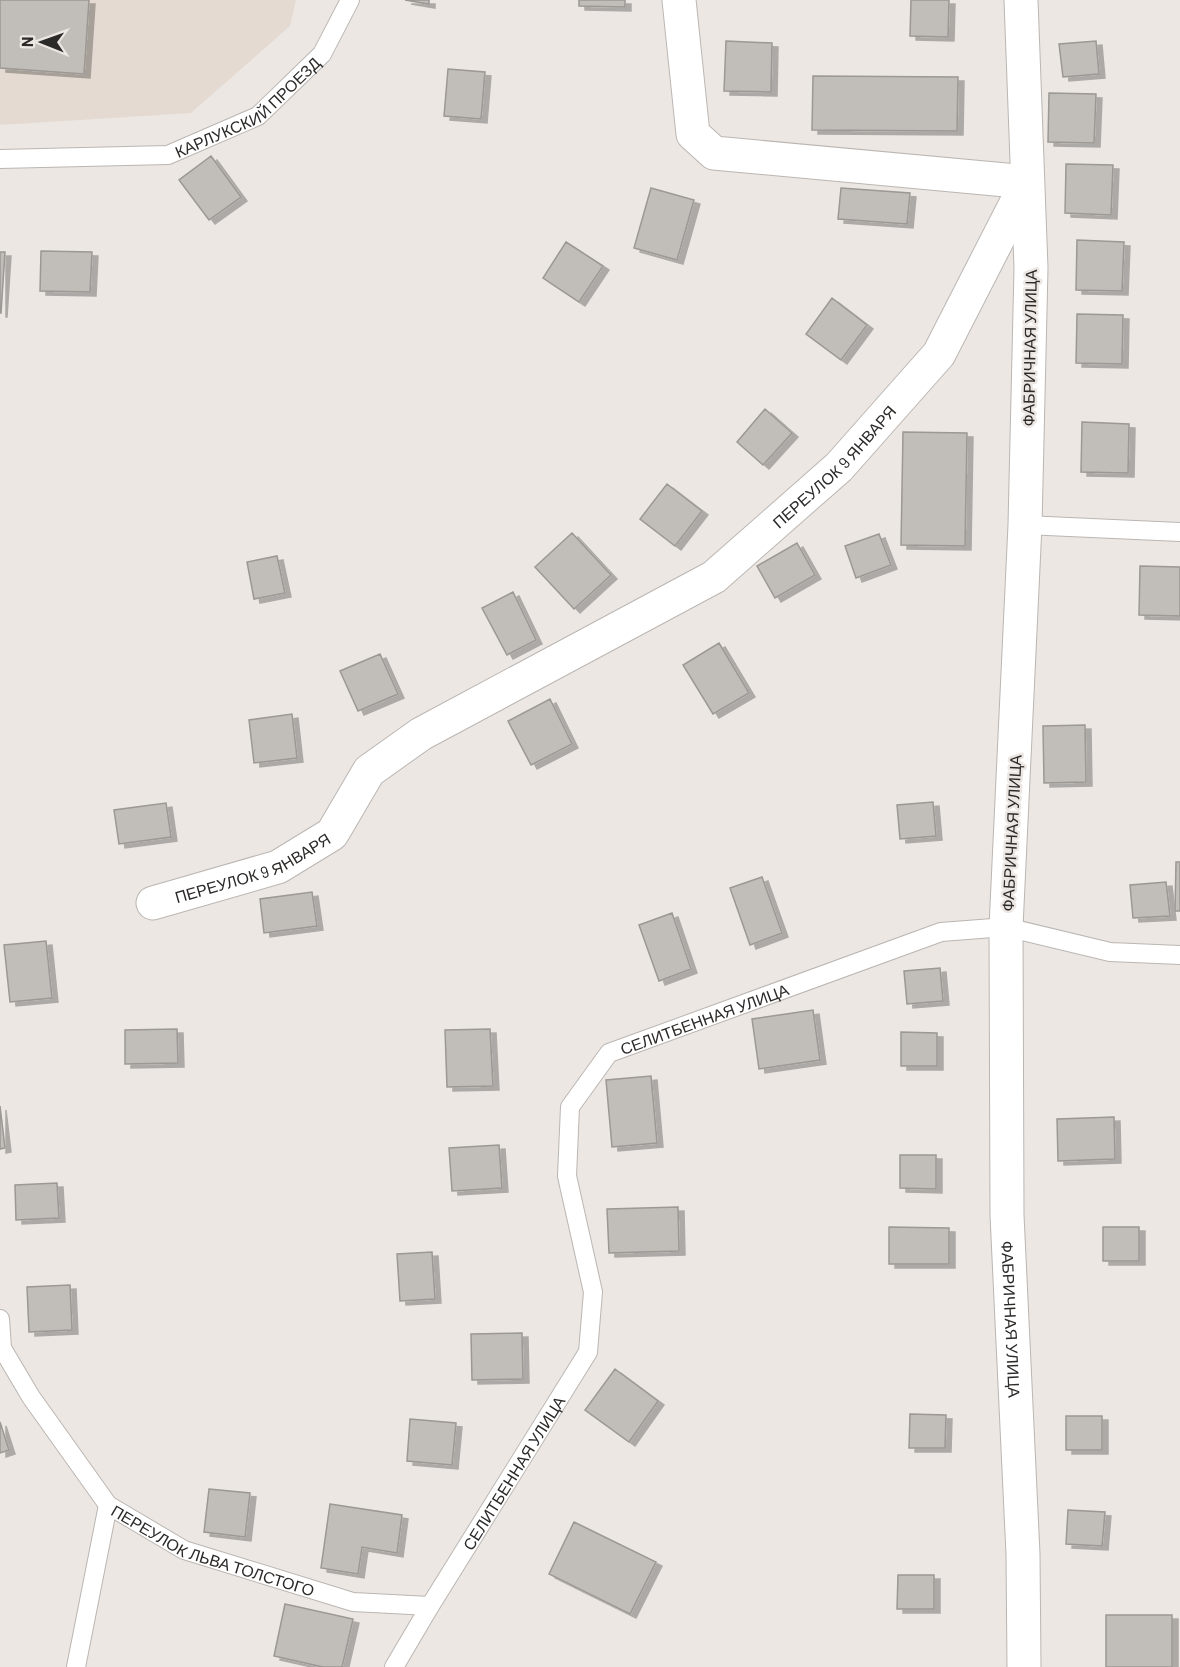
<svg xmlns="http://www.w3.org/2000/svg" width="1180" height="1667" font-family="Barlow,sans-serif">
  <defs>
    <filter id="shadow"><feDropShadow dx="6" dy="4" stdDeviation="0" flood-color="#0004"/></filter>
  </defs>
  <rect width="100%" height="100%" fill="#ece7e3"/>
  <path fill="#e4dad1" d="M0,0H296L290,26L191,113L0,125Z"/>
  <path fill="#c1bdb8" stroke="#9c9894" stroke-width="1.5" filter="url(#shadow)" d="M0,0H89L84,74L0,68Z
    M405,0H429V4Z
    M579,0H625V7L579,6Z
    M911,0H949L948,37L910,36Z
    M726,41L772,43L771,92L724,91Z
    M1096,41L1099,74L1063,77L1059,44Z
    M448,69L485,72L481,119L444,116Z
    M813,76L958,77L957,131L812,130Z
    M1049,93L1096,94L1094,143L1048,142Z
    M211,156L241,197L209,220L179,180Z
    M1066,164L1113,165L1111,215L1065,213Z
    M651,188L694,200L677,260L634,248Z
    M841,188L910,193L907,224L838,219Z
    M1077,240L1124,242L1122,291L1076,290Z
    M566,242L603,266L579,302L543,278Z
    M41,251L92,252L90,292L40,291Z
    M0,252H5L1,313H0Z
    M832,298L867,325L841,360L806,334Z
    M1077,314L1123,315L1122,364L1076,363Z
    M765,409L792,433L763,465L737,442Z
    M1082,422L1129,424L1128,473L1081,472Z
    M903,432L967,433L965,546L901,545Z
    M667,484L702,511L675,546L640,519Z
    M572,533L611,575L574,609L535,567Z
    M879,534L891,565L856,578L845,546Z
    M797,543L815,575L775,598L757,566Z
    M277,556L285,593L254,599L247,562Z
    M1140,566L1180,567V616L1139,615Z
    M513,592L536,640L507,655L482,608Z
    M719,643L749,693L713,714L683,665Z
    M380,654L398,694L358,711L340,671Z
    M550,699L572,744L531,765L508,721Z
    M292,714L297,758L254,763L249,720Z
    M1085,725L1086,782L1044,783L1043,726Z
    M933,802L936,836L900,839L897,805Z
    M166,803L171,837L119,844L114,810Z
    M1176,862H1180V911H1175Z
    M762,877L782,933L750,945L730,888Z
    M1166,882L1170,916L1133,918L1130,885Z
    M312,892L317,926L264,933L260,899Z
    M672,913L691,969L659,981L639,925Z
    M46,941L52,998L10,1002L4,945Z
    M940,968L943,1001L907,1004L904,971Z
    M813,1010L820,1060L759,1069L752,1019Z
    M177,1029L178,1063L125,1064V1030Z
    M490,1029L493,1086L447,1087L445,1030Z
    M901,1032L937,1033V1066H901Z
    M651,1076L657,1143L612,1147L606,1080Z
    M0,1106L5,1148L0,1149Z
    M1114,1117L1115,1159L1058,1161L1057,1119Z
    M499,1145L502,1188L452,1191L449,1148Z
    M900,1155H936V1189L900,1188Z
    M57,1183L59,1218L16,1220L15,1185Z
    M678,1207L679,1251L609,1253L607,1209Z
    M889,1227L949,1228V1264H889Z
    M1103,1227H1139V1261H1103Z
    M432,1252L435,1299L400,1301L397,1254Z
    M70,1285L72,1330L29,1332L27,1287Z
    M522,1333L523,1379L472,1380L471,1334Z
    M615,1369L658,1401L629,1442L585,1410Z
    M910,1414L946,1415L945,1448H909Z
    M1066,1416H1102V1450H1066Z
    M410,1419L456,1423L452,1465L407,1461Z
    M0,1422L9,1450L0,1453Z
    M209,1489L250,1493L245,1537L204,1532Z
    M330,1504L402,1515L397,1553L362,1547L358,1574L321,1568Z
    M1068,1510L1105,1512L1102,1546L1066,1544Z
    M574,1522L656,1562L630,1614L549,1574Z
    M898,1575H934V1609H897Z
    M285,1604L353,1619L342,1667H323L274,1656Z
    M1106,1615H1172V1667H1106Z"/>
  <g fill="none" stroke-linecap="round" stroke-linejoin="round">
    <defs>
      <g id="service">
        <path id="s1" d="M0,159L168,155L258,116L322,54L350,0"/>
        <path d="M1025,525L1180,532"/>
        <path id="s2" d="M0,1319L2,1348L31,1397L108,1505L184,1550L353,1602L430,1606"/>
        <path d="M76,1667L108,1505"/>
        <path id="s3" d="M394,1667L430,1606L588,1352L593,1292L567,1176L570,1107L609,1053L941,932L1006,927L1110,952L1180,955"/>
      </g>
      <g id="minor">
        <path id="s4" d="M153,903L278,867L332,834L369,771L421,734L714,577L839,467L939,354L1027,182L714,153L693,134L679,0"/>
      </g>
      <g id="tertiary">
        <path id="s5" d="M1021,0L1031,268L1025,525L1006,927L1007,1215L1023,1554L1024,1667"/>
      </g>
    </defs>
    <use href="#service" stroke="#bbb6b2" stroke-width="20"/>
    <use href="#minor" stroke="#bbb6b2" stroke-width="35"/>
    <use href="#tertiary" stroke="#bbb6b2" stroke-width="35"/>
    <use href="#service" stroke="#fff" stroke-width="18"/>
    <use href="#minor" stroke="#fff" stroke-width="33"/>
    <use href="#tertiary" stroke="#fff" stroke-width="33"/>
  </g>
  <g text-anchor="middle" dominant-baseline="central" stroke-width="5" stroke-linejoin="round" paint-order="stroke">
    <g font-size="16" fill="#2c2a29" stroke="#ece7e3">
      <text stroke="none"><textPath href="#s1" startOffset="262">КАРЛУКСКИЙ ПРОЕЗД</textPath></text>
      <text transform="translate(1029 348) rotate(-89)">ФАБРИЧНАЯ УЛИЦА</text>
      <text stroke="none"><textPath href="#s4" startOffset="826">ПЕРЕУЛОК 9 ЯНВАРЯ</textPath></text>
      <text transform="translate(1011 833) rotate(-87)">ФАБРИЧНАЯ УЛИЦА</text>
      <text stroke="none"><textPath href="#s4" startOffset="106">ПЕРЕУЛОК 9 ЯНВАРЯ</textPath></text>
      <text stroke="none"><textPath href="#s3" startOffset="786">СЕЛИТБЕННАЯ УЛИЦА</textPath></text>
      <text stroke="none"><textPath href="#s5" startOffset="1320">ФАБРИЧНАЯ УЛИЦА</textPath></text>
      <text stroke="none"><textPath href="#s3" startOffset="228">СЕЛИТБЕННАЯ УЛИЦА</textPath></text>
      <text stroke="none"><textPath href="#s2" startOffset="334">ПЕРЕУЛОК ЛЬВА ТОЛСТОГО</textPath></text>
    </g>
  </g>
  <g transform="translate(42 42) rotate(271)" stroke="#ece7e3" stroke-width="4.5" paint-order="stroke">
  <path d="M0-4.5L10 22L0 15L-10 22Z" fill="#2c2a29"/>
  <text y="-9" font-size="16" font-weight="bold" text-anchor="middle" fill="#2c2a29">N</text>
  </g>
</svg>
